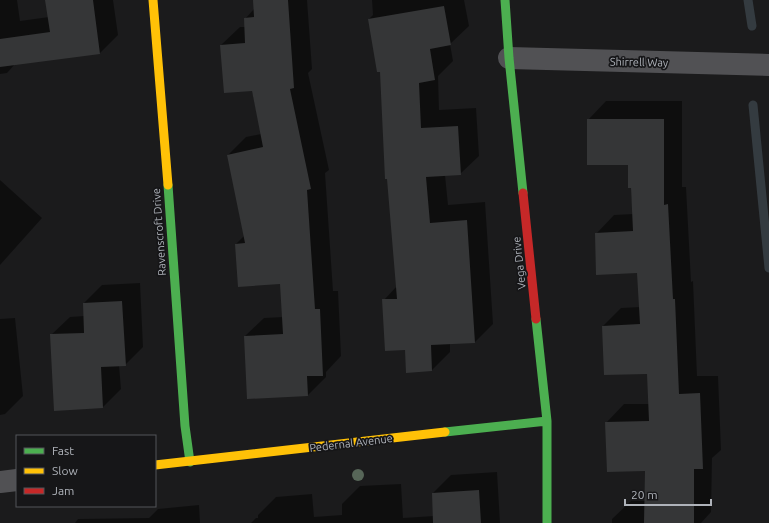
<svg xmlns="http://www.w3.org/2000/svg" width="769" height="523" font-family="Ubuntu,sans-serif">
  <rect width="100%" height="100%" fill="#1b1b1c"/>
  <path fill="#0007" d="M0,0H17L20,21L49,17L46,0H113L118,35L100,53L15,64L7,73L0,74Z
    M254,0H307L312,69L308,73L329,170L325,173L333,291H338L341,356L326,372V377L308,395L245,336L264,318L283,317L281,283L236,244L244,236L228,155L246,137L261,134L252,90L221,45L240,27H245V19L254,9Z
    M372,0H464L469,26L450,44L453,61L438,76L439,110L476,108L479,156L460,174L445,175L448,205L485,202L493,324L475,342L450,343V352L432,370L407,372L406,349L384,300L397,286L381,71L369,19L373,15Z
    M606,101H682V187H686L691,282L693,281L697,376H718L721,450L712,458L711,512L701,523H612V519L631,501H645L646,470L606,423L624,404H649L648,373L603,326L621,308L640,307L638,272L596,234L614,215L633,214L629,164L588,120Z
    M0,180L42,218L0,265Z
    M140,283L143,347L125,365H119L121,389L102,408L51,335L70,317L84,316V303L102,285Z
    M15,318L23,396L5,414L0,415V319Z
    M497,472L500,523H251L256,518H258V515L276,497L312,494L314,517L342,515V504L360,486L401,484L403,518L434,516L433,493L451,475Z
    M199,505L200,523H75L78,519L149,518L158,509Z"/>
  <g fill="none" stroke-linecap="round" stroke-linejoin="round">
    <path stroke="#343b40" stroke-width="9" d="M748,0L752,26
      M753,105L769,268"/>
  </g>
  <path fill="#353637" d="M45,0H93L100,54L0,67V39L50,32Z
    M253,0H288L294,88L290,89L311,189L307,190L315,309H320L323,376H307L308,396L247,399L244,336L283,334L280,284L238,287L235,244L245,243L227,155L263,147L252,91L224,93L220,45L245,43L244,18L254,17Z
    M444,6L451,45L430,49L435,80L419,83L421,128L458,126L461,175L426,177L430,223L467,220L475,343L431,345L432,371L406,373L405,350L385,351L382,299H397L387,179H385L380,72H377L368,19Z
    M587,119H664V205L668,204L673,299H675L679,394L700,393L703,469H694V523H644L645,471L607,472L605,422L649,421L647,374L604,375L602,326L640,324L637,273L596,275L595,233L633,231L631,188H628V165H587Z
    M122,301L126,366L101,367L103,408L54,411L50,334L84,333L83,303Z
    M479,490L481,523H433L432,493Z"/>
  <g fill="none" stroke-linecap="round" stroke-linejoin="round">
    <path stroke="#515154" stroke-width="22" d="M509,58L769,65
      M0,482L17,480"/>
    <path stroke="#4caf50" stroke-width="9" d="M505,0L509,58L523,193
      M168,185L185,426L190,462
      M536,319L547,421V523
      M445,432L547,421"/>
    <path stroke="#ffc107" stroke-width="9" d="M153,0L168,185
      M155,465L445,432"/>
    <path stroke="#c62828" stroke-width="9" d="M523,193L536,319"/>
  </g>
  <circle fill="#576658" cx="358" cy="475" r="6"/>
  <g text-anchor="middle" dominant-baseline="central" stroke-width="3.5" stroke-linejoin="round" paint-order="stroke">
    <g font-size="11" fill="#afb3ba" stroke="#161618">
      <text transform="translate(639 62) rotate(1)">Shirrell Way</text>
      <text transform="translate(159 232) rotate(-94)">Ravenscroft Drive</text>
      <text transform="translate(519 263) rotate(-96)">Vega Drive</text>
      <text transform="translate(351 443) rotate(-7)">Pedernal Avenue</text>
    </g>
  </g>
  <rect x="16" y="435" width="140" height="72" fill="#161618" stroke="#535559"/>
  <rect x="24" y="448" width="20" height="6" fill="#4caf50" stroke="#535559"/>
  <text x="52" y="455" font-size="12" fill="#afb3ba">Fast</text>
  <rect x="24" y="468" width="20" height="6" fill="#ffc107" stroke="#535559"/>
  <text x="52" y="475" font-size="12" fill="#afb3ba">Slow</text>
  <rect x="24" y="488" width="20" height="6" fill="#c62828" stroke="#535559"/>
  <text x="52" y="495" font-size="12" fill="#afb3ba">Jam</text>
  <path d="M625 499v6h86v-6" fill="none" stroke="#afb3ba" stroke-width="2"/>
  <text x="631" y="499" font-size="12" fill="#afb3ba" stroke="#161618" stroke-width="3" paint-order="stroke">20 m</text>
</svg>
